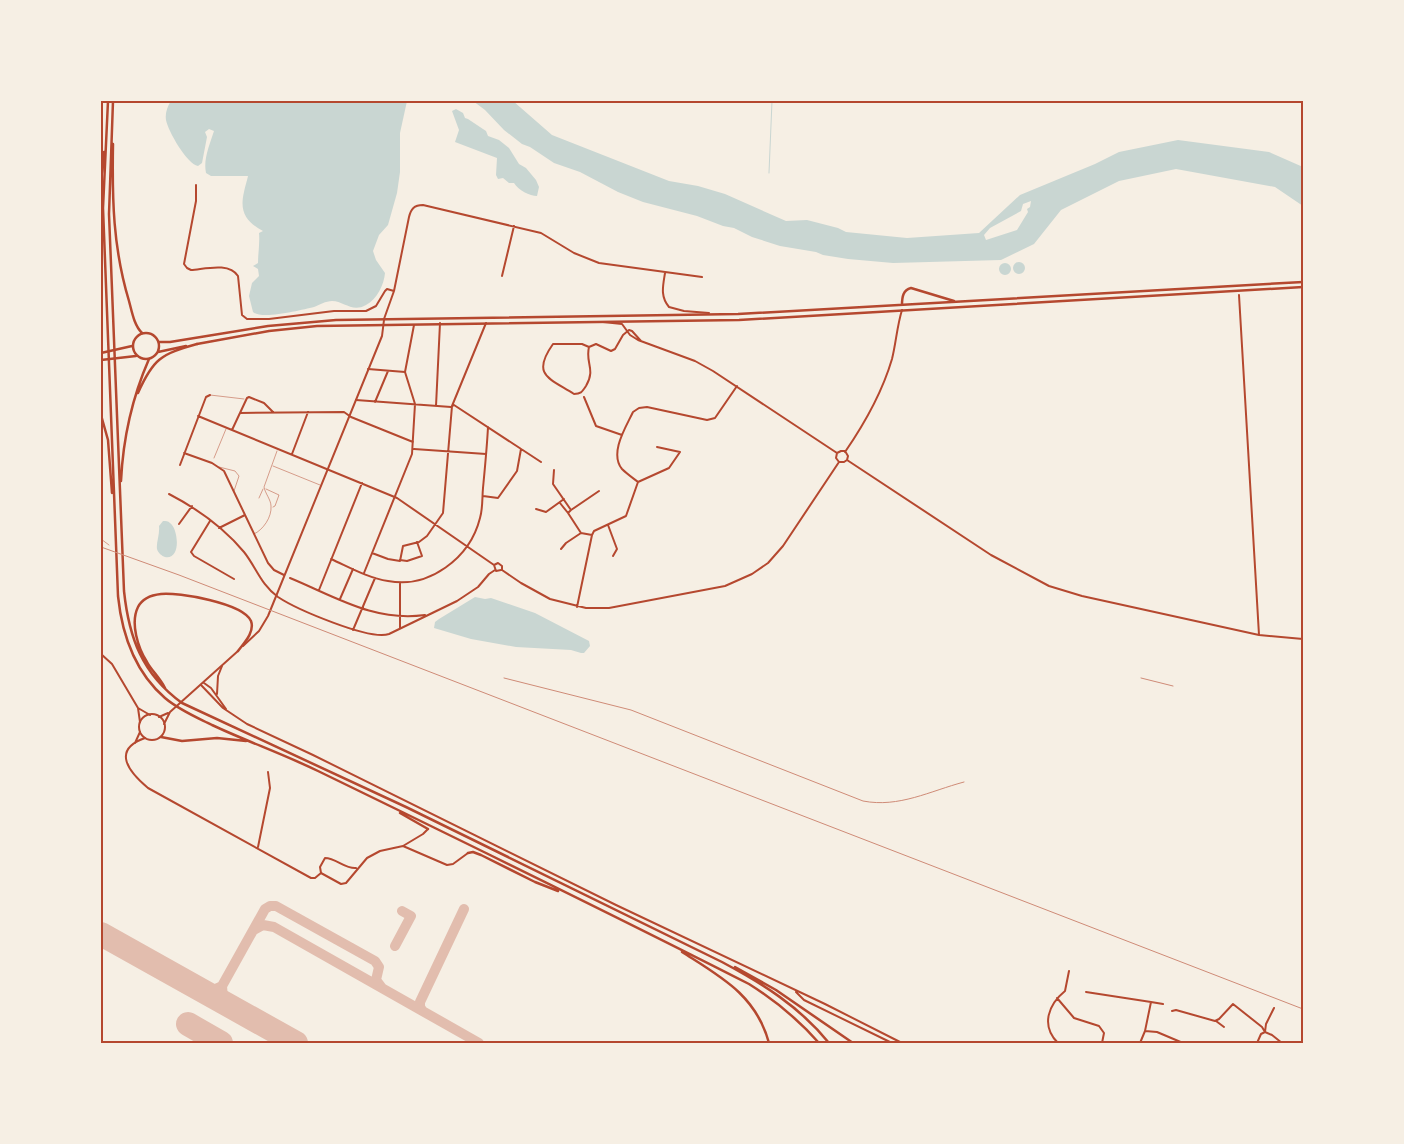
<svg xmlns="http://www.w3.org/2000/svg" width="1404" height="1144" font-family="'PT Sans',sans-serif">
  <rect width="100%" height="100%" fill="#f6efe4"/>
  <path fill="#c9d6d2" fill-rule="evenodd" d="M171,101H407L400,133V172L397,193L388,225L379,235L373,251L376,260L385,273C384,285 377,299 366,305C352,313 344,301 332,301C326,301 319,305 314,307C301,310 262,320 253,312L249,296L252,283L259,276L258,269L253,266L258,263C258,253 260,243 259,233L263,231C247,222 239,213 244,192C245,186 247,181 248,176H211L206,173C203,159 210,144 214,131L209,129L205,132L207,137L202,163L198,166C187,164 168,131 166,120C165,114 167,107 171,101Z
    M473,101H513L552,135L669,181L698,186L725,194L786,221L807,220L838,228L846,232L907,238L979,233L1020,195L1095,164L1119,152L1178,140L1269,152L1303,167V206L1275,187L1176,169L1119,181L1061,210L1034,244L1001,260L893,263L848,259L823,255L816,252L780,246L752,237L734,228L723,226L697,216L643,202L618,192L580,172L554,163L530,147L522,144L504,130L485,110ZM1031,201L1030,207L1027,209L1028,212L1017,230L986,240L984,235L990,228L1021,211L1023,204Z
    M456,109L463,113L465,118L468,119L486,131L488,136L499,140L509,148L519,164L526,168L536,180L539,187L537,196C530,196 518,190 514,183H509L503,178L498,179L496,175L497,158L455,142L459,130L452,111Z
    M1013 268a6 6 0 1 1 12 0a6 6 0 1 1-12 0Z
    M999 269a6 6 0 1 1 12 0a6 6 0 1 1-12 0Z
    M163,521C166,521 168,521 170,523C178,528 182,560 165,557C162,556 158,553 157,549C156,543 160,534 159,526Z
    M475,597L485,599L491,598L535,613L589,641L590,646L584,653H581L571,650L516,647L471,639L434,628L435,622L439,619Z"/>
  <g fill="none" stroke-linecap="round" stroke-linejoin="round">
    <path stroke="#c9d6d2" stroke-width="1" d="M769,173L772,101"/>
    <path stroke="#e2bdae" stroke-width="10" d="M254,930L263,925L274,927L479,1043
      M395,946L411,916L402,911
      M222,986L223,999L229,1005
      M201,990L211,991L222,986L265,909L270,906H276L375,961L379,967L376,980L382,988
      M422,1010L420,1007V1002L464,909"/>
    <path stroke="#e2bdae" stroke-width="24" d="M101,934L296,1043
      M188,1024L221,1043"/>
    <path stroke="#b5482f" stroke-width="0.5" d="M210,395L244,399
      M214,458L226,429
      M273,466L320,485
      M219,467L235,471L239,476L234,491
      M266,489L279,495L275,506L273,507
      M259,498L263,489
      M254,534C263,530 272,517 271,506C271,500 265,493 264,487L277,451
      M101,539L109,545"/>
    <path stroke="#b5482f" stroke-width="2" d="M196,185V201L184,264L187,268L191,270C205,269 229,262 238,276L242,315L247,319H269L334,311H366L376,306L385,291L387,289L394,291
      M665,273C663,286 660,296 669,307L684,311L709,313
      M502,276L514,226
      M1239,295L1259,635
      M384,319L394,291L409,217C411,209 414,205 423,205L541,233L574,253L599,263L702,277
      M603,322L622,324L630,335L638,340L695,361L713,371L837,453
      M589,347L582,344H553C531,375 549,378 574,394C581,394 582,392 586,386C596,369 585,363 589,347L596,344L611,351L615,349L623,335L629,330L632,331L641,341
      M368,369L405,372
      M584,397L596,426L622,435
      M356,400L451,407L454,405L541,462
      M375,402L388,371
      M436,406L440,323
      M240,413L344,412L351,417L413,442
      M198,416L397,498L494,565L496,571L501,570
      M232,430L247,398L249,397L264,403L273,412
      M657,447L680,452L669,468L638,482C633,478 627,474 622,469C609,453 626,427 633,412L639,408L647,407L707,420L715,418L737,386
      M414,449L486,454
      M845,452C865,423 882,393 892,359C896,343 897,326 902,310
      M184,453L212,463L224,471L268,563L274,570L284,575
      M837,453L841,451H845L848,456L847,460
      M837,453L836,458L839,462
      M292,454L308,412
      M847,460L991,555L1049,586L1082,596L1259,635L1303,639
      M839,462H844L847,460
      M180,465L206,397L210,395
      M554,470L553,484L571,510L568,513L581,533L592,535
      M169,494C196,508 224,528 244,552C256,567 261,585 278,597C296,609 370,641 389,634L457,601L478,587L489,574L495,570
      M483,496L498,498L517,471L521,449
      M560,503L568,513
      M536,509L546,512L564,499
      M571,510L599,491
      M210,521L191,552L194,556L234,579
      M179,524L192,506
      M608,525L617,549L613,556
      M219,528L245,515
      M561,549L566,543L581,533
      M372,553L388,559L400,561L403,546L419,542L427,536L443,513L452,406L486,323
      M331,559C349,567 368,578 388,581C429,589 470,558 480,518C483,508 482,498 483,488C485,467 487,447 488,427
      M400,560L407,561L422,556L417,542
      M494,565L498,563L502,566V570
      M502,570L521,583L550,599L586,608H609L725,586L752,574L768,563L783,546L839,462
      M364,573L412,454L415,404L405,372L414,325
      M290,578C336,597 374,622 425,615
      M400,583V628
      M319,590L362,483
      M340,599L353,569
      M577,607L592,535L594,531L626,516L638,482
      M353,630L375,578
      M101,654L112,664L138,708L140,722
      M204,683L211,688L226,709
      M201,685L223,708L247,724L313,755L616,905L825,1004L902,1043
      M217,694L218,676L222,666
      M138,708L150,715
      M145,738C111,750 129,772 148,788L311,878H315L321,873
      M135,743L140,732
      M403,846L423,834L428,829
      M258,847L270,788L268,772
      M321,873L341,884L346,883L367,858L380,851L403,846L447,865L453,864L468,853
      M321,873L320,867L325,858C336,858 345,869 356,868
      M796,992L804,1000L892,1043
      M1086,992L1151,1002L1145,1031L1140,1043
      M1057,998L1074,1018L1099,1026L1104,1033L1102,1043
      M1151,1002L1163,1004
      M1172,1011L1176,1010L1215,1021L1219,1019L1233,1004L1262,1027L1265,1032
      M1216,1021L1224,1027
      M1145,1031L1157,1032L1183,1043
      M1265,1032L1272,1035L1282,1043
      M1058,1043C1040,1025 1049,1004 1065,991L1069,971
      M1257,1043L1261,1034L1265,1032L1266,1024L1274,1008"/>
    <path stroke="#b5482f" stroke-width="2" d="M243,646L259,631L268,616L382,336L384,320
      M139 727a13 13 0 1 1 26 0a13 13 0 1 1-26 0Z
      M159,717L168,713
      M164,724L170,712L238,651"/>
    <path stroke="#b5482f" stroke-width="2.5" d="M902,305C902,297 903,290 911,288L954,301
      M133 346a13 13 0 1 1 26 0a13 13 0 1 1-26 0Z
      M159,342H170L268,326L336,320L738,314L1303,282
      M197,344L269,331L317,326L739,320L1303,287
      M158,352L186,346
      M101,353L132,346
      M101,360L136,356"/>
    <path stroke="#b5482f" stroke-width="2.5" d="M108,101L103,208L118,596C122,635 135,672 165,698C179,710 196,717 212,725C246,741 283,754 318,771C462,841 606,911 749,984C776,1001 798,1019 819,1043
      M113,101L109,214L124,591C129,638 142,674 182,703L406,807L722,962C763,984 799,1006 829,1043
      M113,144C112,199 113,248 129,301C132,312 134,325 142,333
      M101,181L104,152
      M138,393C153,359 161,354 197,344
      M101,415L108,440L112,493
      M121,481C123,439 132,398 149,359
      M165,688C160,678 152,671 147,662C138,648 130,623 138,607C142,599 152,595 161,594C178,592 243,603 251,621C255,632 244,643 238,651
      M161,737L182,741L217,738L246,741
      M400,813L428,829
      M468,853L473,852L481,855L535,882L558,891
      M682,952C721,977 756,995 769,1043
      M735,967L776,990L853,1043"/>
    <path stroke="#cf8b77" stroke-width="1" d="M101,547L179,575L1303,1009
      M504,678L631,710L863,801C899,808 930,791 964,782
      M1141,678L1173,686"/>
  </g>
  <rect width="1404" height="1144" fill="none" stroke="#f6efe4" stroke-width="205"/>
  <rect x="102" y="102" width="1200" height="940" fill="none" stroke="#b5482f" stroke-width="2"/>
</svg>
